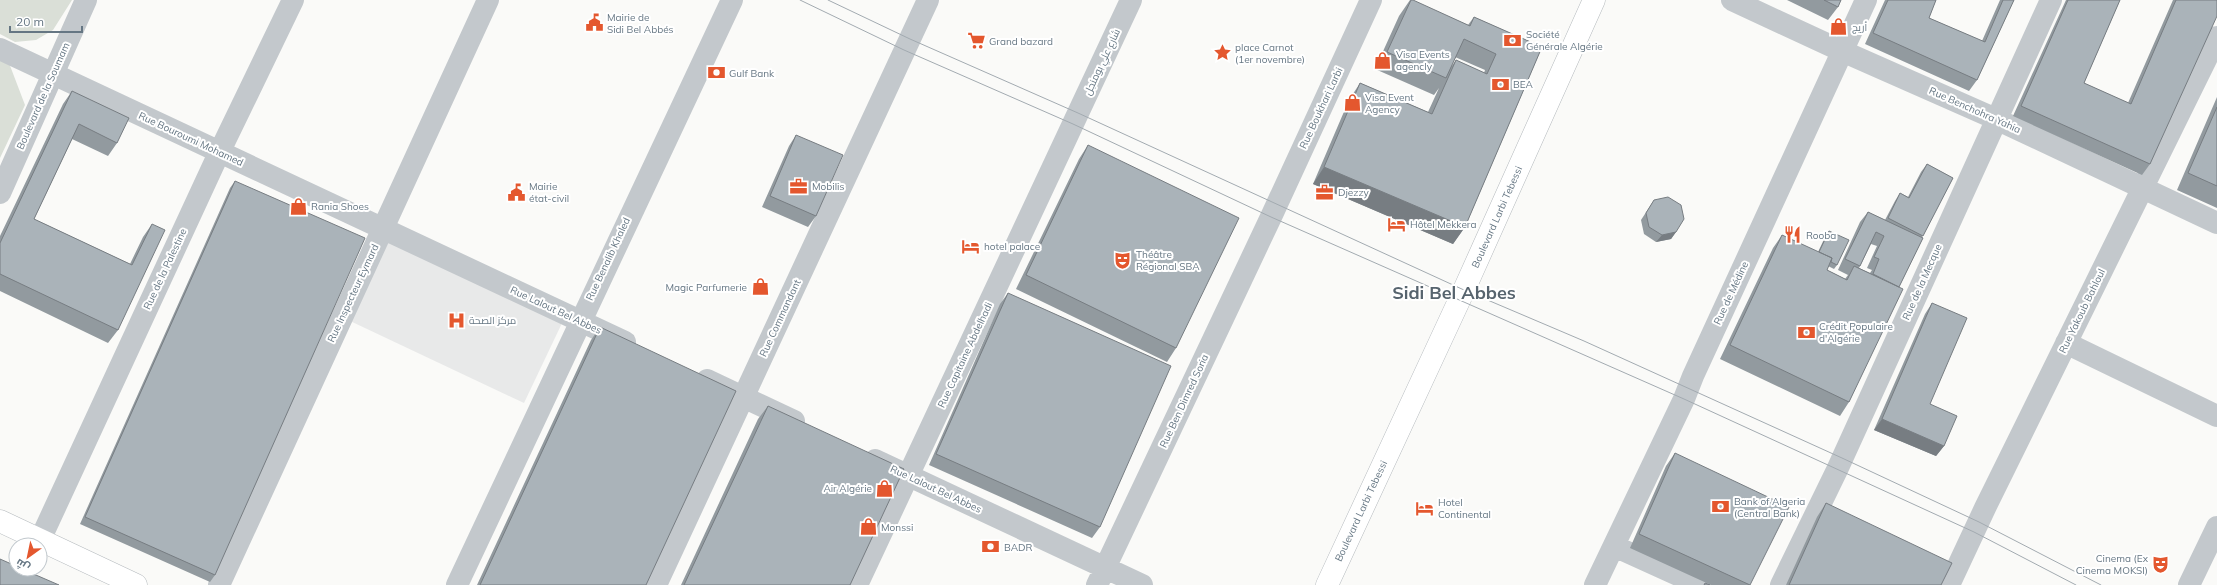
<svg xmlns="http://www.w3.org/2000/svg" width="2217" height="585" font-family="Mulish,Cairo,sans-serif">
  <rect width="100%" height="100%" fill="#fafaf8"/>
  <path fill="#e8e9e9" d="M387,236L563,321L524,403L348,320Z"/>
  <path fill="#dadfd7" d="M0,0H72L53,30L36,40L15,42L0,34Z
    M0,60L9,63L25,105L0,158Z"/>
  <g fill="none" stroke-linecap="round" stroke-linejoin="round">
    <defs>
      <path id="primary" d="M0,521L136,585
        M1327,585L1464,290L1594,0"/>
    </defs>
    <use href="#primary" stroke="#b5babe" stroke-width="23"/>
    <path stroke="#c3c8cc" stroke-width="22" d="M1732,0L1842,51L1996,119L2217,223
      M0,49L625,342
      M0,193L86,0
      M2066,343L2217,416
      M707,380L794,421
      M875,460L1142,585
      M40,540L219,153L293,0
      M1614,546L1700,585
      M219,585L488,0
      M457,585L732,0
      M656,585L928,0
      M857,585L1131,0
      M1097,585L1271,217L1371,0
      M1595,585L1684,399L1693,376L1866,0
      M1781,585L1837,470L2051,0
      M1949,585L1985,508L2217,37
      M2189,585L2217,527"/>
    <use href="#primary" stroke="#fff" stroke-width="22"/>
    <path stroke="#a2aab0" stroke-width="1" d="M800,0L904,50L1073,124L1271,217L1684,399L1974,532L2076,585
      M828,0L910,39L1078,113L1464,290L1584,341L1842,458L1979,522L2101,585"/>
  </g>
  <path fill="#929a9f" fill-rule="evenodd" d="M1410,0L1468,25L1474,17L1542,47L1465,227L1453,244L1313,184L1349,100L1360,83L1428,112L1439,88L1434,95L1375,69L1399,16ZM1455,57L1485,70L1484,73L1456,60L1451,67Z
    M1787,0H1841L1838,7L1828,20Z
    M1885,0H1936L1929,18L1982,41L2000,0H2014L1977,80L1969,91L1865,44Z
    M2066,0H2120L2084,83L2128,103L2173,0H2217L2150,164L2142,175L2013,116Z
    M72,91L117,143L108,156L72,139L34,219L130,264L143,237L152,224L118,330L108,343L0,291V236L63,104Z
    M2217,97V208L2177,190Z
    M796,135L816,216L808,227L762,207L789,146Z
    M1088,145L1176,348L1167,362L1016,289L1079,159Z
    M1927,164L1953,178L1922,237L1923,238L1899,287L1849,402L1840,416L1720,359L1773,248L1782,235L1818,252L1826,235L1829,231L1837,265L1834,269L1828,266L1827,270L1845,279L1848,275L1838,270L1860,222L1868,212L1885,220L1895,201L1900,193L1908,197L1921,172ZM1871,244L1877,246L1867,268L1872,270L1870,273L1859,268Z
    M235,181L215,575L210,582L80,524L230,188Z
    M1654,200L1676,232L1671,239L1656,242L1644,234L1641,220Z
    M1008,293L1100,527L1092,538L929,465L1000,304Z
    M1932,303L1930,404L1944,446L1936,456L1874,430L1925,314Z
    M600,327L646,585H477L591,340Z
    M768,406L850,585H681L758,419Z
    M1675,453L1750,585H1711L1630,548L1666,466Z
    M1826,503L1941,585H1786L1817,517Z"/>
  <path fill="#777d82" d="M1324,167L1465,227L1453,244L1313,184Z
    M1676,232L1671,239L1656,242L1662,235Z
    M1882,419L1944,446L1936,456L1874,430Z"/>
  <path fill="#aab3b9" stroke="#777d82" d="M1411,0H1413L1470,26L1474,17L1542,47L1465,227L1324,167L1360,83L1432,114L1456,60L1487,74L1496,54L1464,39L1446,78L1387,52Z
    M1824,0H1841L1838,7Z
    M1888,0H1936L1929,18L1985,42L2003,0H2014L1977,80L1873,33Z
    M2068,0H2120L2084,83L2131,104L2176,0H2217V16L2150,164L2021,106Z
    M72,91L129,118L117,143L79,124L34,219L132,265L152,224L165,230L118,330L0,274V243Z
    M2217,107V186L2188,173Z
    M796,135L843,155L816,216L770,196Z
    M1088,145L1239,218L1176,348L1026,275Z
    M1927,164L1953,178L1923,236L1888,218L1900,193L1909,198Z
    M235,181L365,238L215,575L85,517Z
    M1668,197L1681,205L1684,219L1676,232L1662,235L1649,227L1646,213L1654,200Z
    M1868,212L1923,238L1899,287L1873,274L1879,259L1874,257L1884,236L1876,232L1860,266L1845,259Z
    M1829,231L1849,240L1837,265L1831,262L1832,258L1819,252Z
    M1782,235L1832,258L1827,270L1847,280L1854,266L1903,289L1849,402L1730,345Z
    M1008,293L1171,366L1100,527L936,454Z
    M1932,303L1967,318L1930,404L1957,416L1944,446L1882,419Z
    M600,327L736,391L646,585H480Z
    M768,406L904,469L850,585H684Z
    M1675,453L1789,507L1750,585L1639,534Z
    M1826,503L1952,563L1941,585H1789Z
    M0,559L16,566V569H22L59,585H0Z
    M1705,583L1710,585H1704Z"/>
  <defs>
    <symbol id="civic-bare" viewBox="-9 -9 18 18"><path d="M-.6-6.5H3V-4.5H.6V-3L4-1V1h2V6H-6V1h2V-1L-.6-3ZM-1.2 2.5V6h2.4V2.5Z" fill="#e4572e" stroke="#fff" stroke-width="2.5" paint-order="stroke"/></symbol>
    <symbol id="shop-bare" viewBox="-9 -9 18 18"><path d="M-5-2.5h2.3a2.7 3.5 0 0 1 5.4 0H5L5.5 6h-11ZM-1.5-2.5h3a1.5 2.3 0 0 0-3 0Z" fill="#e4572e" stroke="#fff" stroke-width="2.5" paint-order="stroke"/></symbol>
    <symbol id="bank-bare" viewBox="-9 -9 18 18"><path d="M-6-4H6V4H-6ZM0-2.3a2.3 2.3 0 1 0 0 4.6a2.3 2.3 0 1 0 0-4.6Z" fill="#e4572e" stroke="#fff" stroke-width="2.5" paint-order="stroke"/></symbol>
    <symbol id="supermarket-bare" viewBox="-9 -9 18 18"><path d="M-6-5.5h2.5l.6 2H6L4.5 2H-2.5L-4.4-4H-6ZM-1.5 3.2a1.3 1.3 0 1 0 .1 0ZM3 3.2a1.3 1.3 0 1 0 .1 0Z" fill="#e4572e" stroke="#fff" stroke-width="2.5" paint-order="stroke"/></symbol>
    <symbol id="sight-bare" viewBox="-9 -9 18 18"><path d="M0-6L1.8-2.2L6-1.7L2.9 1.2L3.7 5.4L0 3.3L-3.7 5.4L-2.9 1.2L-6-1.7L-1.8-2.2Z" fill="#e4572e" stroke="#fff" stroke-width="2.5" paint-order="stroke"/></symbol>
    <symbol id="office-bare" viewBox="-9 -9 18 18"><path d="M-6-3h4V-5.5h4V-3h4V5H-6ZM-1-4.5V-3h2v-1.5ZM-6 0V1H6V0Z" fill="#e4572e" stroke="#fff" stroke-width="2.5" paint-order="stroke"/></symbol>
    <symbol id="hotel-bare" viewBox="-9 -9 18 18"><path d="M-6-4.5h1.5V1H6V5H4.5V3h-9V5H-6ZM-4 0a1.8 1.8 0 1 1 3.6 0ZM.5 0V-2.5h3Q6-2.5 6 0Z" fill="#e4572e" stroke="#fff" stroke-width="2.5" paint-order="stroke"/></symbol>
    <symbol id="restaurant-bare" viewBox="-9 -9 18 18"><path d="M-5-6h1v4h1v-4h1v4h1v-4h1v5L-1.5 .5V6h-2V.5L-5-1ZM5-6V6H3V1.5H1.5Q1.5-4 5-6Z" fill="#e4572e" stroke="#fff" stroke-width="2.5" paint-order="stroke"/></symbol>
    <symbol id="theatre-bare" viewBox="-9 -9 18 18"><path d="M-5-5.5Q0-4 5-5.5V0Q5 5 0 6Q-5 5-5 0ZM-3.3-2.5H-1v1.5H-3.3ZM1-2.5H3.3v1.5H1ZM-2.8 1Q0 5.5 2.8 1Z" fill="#e4572e" stroke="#fff" stroke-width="2.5" paint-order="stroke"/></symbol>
    <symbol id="hospital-bare" viewBox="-9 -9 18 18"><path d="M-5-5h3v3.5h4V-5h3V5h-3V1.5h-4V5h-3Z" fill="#e4572e" stroke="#fff" stroke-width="2.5" paint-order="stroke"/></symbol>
  </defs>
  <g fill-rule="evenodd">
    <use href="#civic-bare" x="582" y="10" width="25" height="25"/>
    <use href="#shop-bare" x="1826" y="14" width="25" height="25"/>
    <use href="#bank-bare" x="1500" y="28" width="25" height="25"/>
    <use href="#supermarket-bare" x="964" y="28" width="25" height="25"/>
    <use href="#sight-bare" x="1210" y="40" width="25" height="25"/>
    <use href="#shop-bare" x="1370" y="48" width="25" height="25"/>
    <use href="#bank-bare" x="704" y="60" width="25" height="25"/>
    <use href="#bank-bare" x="1488" y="72" width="25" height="25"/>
    <use href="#shop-bare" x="1340" y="90" width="25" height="25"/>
    <use href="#office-bare" x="786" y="174" width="25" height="25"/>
    <use href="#civic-bare" x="504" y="180" width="25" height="25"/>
    <use href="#office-bare" x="1312" y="180" width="25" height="25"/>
    <use href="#shop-bare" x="286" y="194" width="25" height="25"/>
    <use href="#hotel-bare" x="1384" y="212" width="25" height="25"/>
    <use href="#restaurant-bare" x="1780" y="222" width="25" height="25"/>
    <use href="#hotel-bare" x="958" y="234" width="25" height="25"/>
    <use href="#theatre-bare" x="1110" y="248" width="25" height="25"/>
    <use href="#shop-bare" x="748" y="274" width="25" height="25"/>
    <use href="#hospital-bare" x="444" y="308" width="25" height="25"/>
    <use href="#bank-bare" x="1794" y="320" width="25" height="25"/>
    <use href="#shop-bare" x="872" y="476" width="25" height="25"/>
    <use href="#bank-bare" x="1708" y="494" width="25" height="25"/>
    <use href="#hotel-bare" x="1412" y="496" width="25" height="25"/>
    <use href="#shop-bare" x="856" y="514" width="25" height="25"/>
    <use href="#bank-bare" x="978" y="534" width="25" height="25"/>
    <use href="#theatre-bare" x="2148" y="552" width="25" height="25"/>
  </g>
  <g text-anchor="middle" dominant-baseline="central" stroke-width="4" stroke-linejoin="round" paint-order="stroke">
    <g font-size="10" fill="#657683" stroke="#fff" text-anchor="start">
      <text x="607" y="17">Mairie de<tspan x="607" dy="12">Sidi Bel Abbés</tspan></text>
      <text x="1852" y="27">أريج</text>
      <text x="1526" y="34">Société<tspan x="1526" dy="12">Générale Algérie</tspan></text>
      <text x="989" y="41">Grand bazard</text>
      <text x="1235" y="47">place Carnot<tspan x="1235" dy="12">(1er novembre)</tspan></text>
      <text x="1396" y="54">Visa Events<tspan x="1396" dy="12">agencly</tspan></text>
      <text x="729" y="73">Gulf Bank</text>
      <text x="1513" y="84">BEA</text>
      <text x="1365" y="97">Visa Event<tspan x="1365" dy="12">Agency</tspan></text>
      <text x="529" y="186">Mairie<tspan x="529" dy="12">état-civil</tspan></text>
      <text x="812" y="186">Mobilis</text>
      <text x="1338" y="192">Djezzy</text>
      <text x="311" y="206">Rania Shoes</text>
      <text x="1410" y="224">Hôtel Mekkera</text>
      <text x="1806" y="235">Rooba</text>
      <text x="984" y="246">hotel palace</text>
      <text x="1136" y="254">Théâtre<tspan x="1136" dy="12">Régional SBA</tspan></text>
      <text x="747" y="287" text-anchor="end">Magic Parfumerie</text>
      <text x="469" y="320">مركز الصحة</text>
      <text x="1819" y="326">Crédit Populaire<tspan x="1819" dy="12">d'Algérie</tspan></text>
      <text x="872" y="488" text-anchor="end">Air Algérie</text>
      <text x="1734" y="501">Bank of Algeria<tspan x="1734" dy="12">(Central Bank)</tspan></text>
      <text x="1438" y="502">Hotel<tspan x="1438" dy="12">Continental</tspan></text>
      <text x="881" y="527">Monssi</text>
      <text x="1004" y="547">BADR</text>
      <text x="2148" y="558" text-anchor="end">Cinema (Ex<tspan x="2148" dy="12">Cinema MOKSI)</tspan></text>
    </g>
    <g font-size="10" fill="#657683" stroke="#fff">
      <text transform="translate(1102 62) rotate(-65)">شارع علي بومنجل</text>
      <text transform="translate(43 96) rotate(-66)">Boulevard de la Soumam</text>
      <text transform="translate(1321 108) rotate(-65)">Rue Boukhari Larbi</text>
      <text transform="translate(1975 110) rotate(24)">Rue Benchohra Yahia</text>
      <text transform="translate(191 139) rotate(25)">Rue Bouroumi Mohamed</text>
      <text transform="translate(1497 217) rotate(-66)">Boulevard Larbi Tebessi</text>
      <text transform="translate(608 259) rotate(-65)">Rue Benalib Khaled</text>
      <text transform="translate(165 269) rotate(-65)">Rue de la Palestine</text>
      <text transform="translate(1922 282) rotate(-66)">Rue de la Mecque</text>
      <text transform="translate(353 293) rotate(-65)">Rue Inspecteur Eymard</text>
      <text transform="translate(1731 293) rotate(-65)">Rue de Médine</text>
      <text transform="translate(556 310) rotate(25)">Rue Lalout Bel Abbes</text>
      <text transform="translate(2082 311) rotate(-64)">Rue Yakoub Bahloul</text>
      <text transform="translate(780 318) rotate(-65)">Rue Commandant</text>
      <text transform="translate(965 355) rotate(-65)">Rue Capitaine Abdelhadi</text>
      <text transform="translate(1184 401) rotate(-65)">Rue Ben Dimred Soria</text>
      <text transform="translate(936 489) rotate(25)">Rue Lalout Bel Abbes</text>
      <text transform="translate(1361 511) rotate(-65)">Boulevard Larbi Tebessi</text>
    </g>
    <g font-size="18" font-weight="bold" fill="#57646e" stroke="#fff">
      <text x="1454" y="292">Sidi Bel Abbes</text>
    </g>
  </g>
  <g transform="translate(28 557) rotate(213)"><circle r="19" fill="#ffffff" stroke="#c1c8cd"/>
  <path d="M0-3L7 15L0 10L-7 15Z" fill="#e4572e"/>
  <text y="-6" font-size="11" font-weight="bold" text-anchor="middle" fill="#657683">ش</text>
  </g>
  <path d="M10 26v6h72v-6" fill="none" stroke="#657683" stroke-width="2"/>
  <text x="16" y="26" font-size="12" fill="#657683" stroke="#ffffff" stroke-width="3" paint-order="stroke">20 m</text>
</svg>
